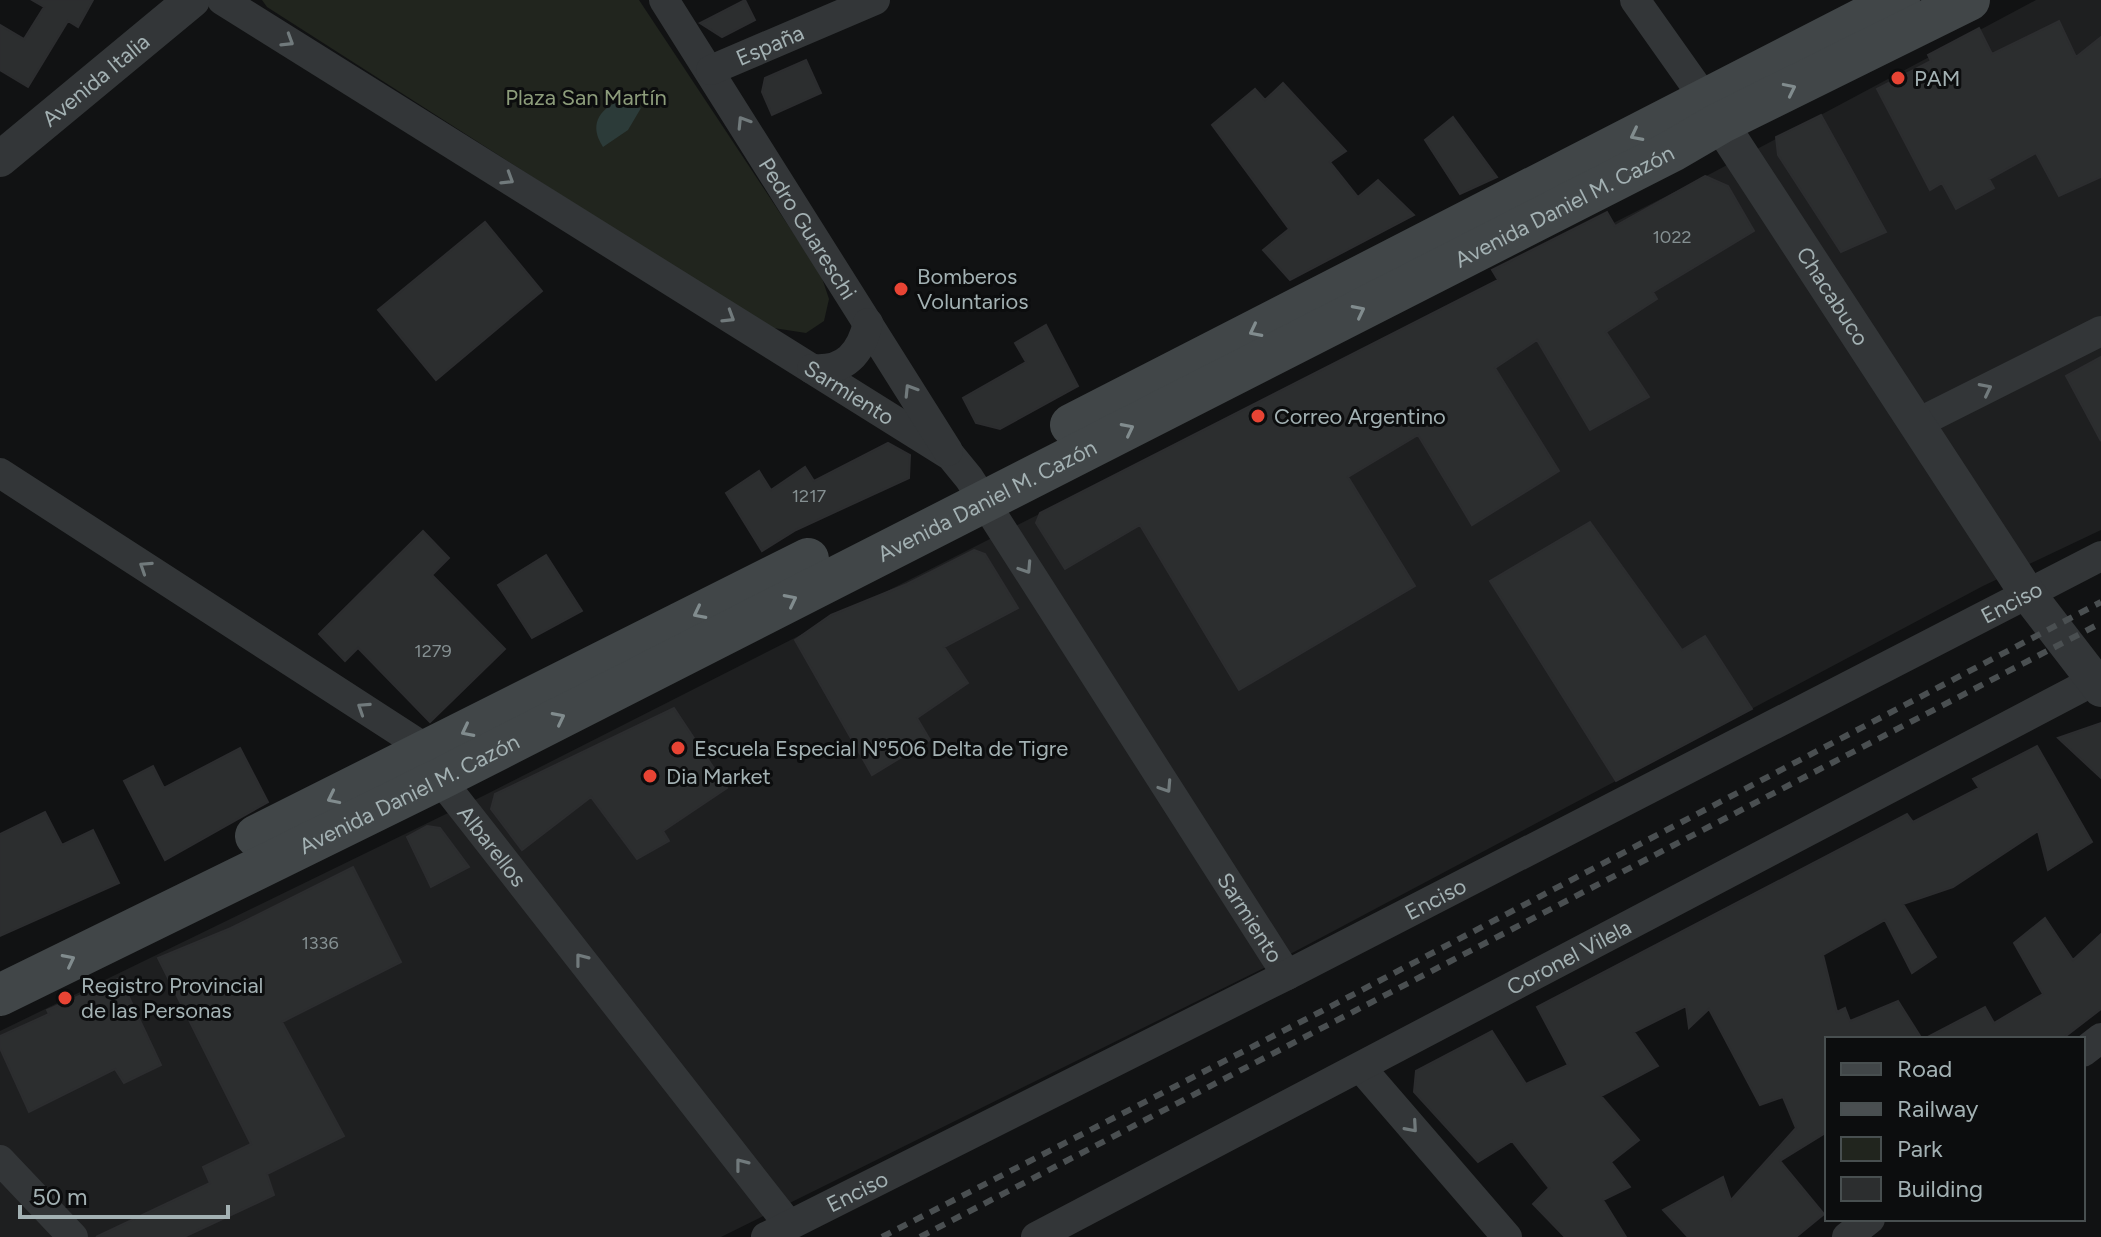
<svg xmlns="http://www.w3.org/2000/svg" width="2101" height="1237" font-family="Figtree,sans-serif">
  <rect width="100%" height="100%" fill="#111213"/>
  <path fill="#1e1f20" d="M2036,0H2101V530L1983,586L1262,969L721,1237H0V1031L485,795L1712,173Z"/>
  <path fill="#21251e" d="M262,0H639L821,275L829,299L824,321L806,333L767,327L267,7Z"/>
  <path fill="#2c3b39" d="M619,101L641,108L628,130L603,147C589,126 598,110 619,101Z"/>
  <path fill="#2c2e2f" stroke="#2c2d2f" stroke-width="2" d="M32,0H93L78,27L68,21L28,87L0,70V25L24,39L44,7Z
    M745,0L755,20L722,37L700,23Z
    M2059,21L2076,57L2101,37V177L2059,196L2036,153L1989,179L1994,188L1956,209L1942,183L1930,190L1877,89L1931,61L1928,55L1979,28L1992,54Z
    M806,60L821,93L772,115L762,92L765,78Z
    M1283,83L1346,151L1330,162L1358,197L1378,180L1414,215L1290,280L1263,250L1289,229L1212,125L1255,89L1265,100Z
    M1821,115L1886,232L1841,252L1778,155L1776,137Z
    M1453,117L1497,177L1460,194L1425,140Z
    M1705,176L1728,186L1754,231L1653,292L1657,299L1606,332L1649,397L1590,430L1537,340L1495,368L1559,471L1472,525L1418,435L1348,477L1415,586L1239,690L1140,525L1065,569L1036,523L1040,513L1498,280L1492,270L1607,212L1615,226Z
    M485,222L542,291L436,380L378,310Z
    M1046,325L1078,386L1000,429L976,423L963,398L1026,362L1015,343Z
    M2101,357V441L2066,376Z
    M888,443L910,455L909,478L796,530L762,551L726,493L759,471L771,490L805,467L814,481Z
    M1590,522L1682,650L1705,636L1752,709L1616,781L1490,581Z
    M423,531L449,558L432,575L505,649L430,722L358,648L345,661L319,634Z
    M974,550L985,554L1018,608L944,647L968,683L917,718L930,740L872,775L795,640L831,615L907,584Z
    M546,555L582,611L532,638L498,585Z
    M674,708L727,788L663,831L669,841L637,859L591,797L522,850L491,809L495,794Z
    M2101,723V778L2058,738Z
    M2037,746L2092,842L2048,870L2038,831L1953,887L1903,904L1936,957L1912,973L1885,920L1823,955L1837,1012L1845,1008L1850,1021L1898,1001L1922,1039H1827V1132L1780,1161L1824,1214L1796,1237H1688L1663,1210L1723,1177L1731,1200L1796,1128L1783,1097L1760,1105L1709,1009L1689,1028L1686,1006L1634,1032L1658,1066L1601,1096L1639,1140L1611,1162L1630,1187L1603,1200L1626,1237H1565L1533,1204L1549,1188L1512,1141L1478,1162L1414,1092L1416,1071L1492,1031L1526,1084L1568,1065L1537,1007L1907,814L1913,822L1979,788L1973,779Z
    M240,748L268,802L165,860L124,781L153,766L164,788Z
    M45,812L62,845L93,830L119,883L0,936V834Z
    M427,826L440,828L469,867L431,887L407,837Z
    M353,867L401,962L282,1022L344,1136L267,1174L274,1195L184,1237H96L210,1183L203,1167L251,1144L158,958L231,928Z
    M2045,918L2073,960L2101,934V1009L2062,1039H1924L1985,1007L1994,1023L2043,994L2014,943Z
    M120,978L161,1065L124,1083L115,1069L29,1112L0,1048V1036L49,1014L47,1010Z"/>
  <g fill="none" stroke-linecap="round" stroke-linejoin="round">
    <g stroke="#333638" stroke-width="30">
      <path id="s1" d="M222,0L951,456L969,478L1287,975"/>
      <path id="s2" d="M664,0L948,451"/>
      <path d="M1635,0L1705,99"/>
      <path id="s3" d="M711,70L875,0"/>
      <path d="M812,369C845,372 861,353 868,323"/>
      <path d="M1916,424L2101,331"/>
      <path id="s4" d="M0,473L428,750L440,779L789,1225"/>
      <path d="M2083,1052L2101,1038"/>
      <path d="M1361,1068L1507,1237"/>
      <path d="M0,1160L73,1237"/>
      <path id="s5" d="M766,1237L1287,975L2101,556"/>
      <path id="s6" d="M1036,1237L2101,677"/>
      <path d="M1847,1237L1870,1219"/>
    </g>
    <g stroke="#333638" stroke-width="36">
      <path id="s7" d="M1705,100L2027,593L2101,689"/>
      <path id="s8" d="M0,159L192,0"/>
    </g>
    <g stroke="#414648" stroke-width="42">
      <path d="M1071,425L1899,0"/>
      <path d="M256,836L808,559"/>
      <path id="s9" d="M0,995L440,779L1672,151L1720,123L1969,0"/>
    </g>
    <path stroke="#4a4f51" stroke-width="6" stroke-dasharray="10 8" stroke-linecap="butt" d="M882,1237L1318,1013L2101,602
      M920,1237L2101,623"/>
  </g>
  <defs><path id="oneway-chevron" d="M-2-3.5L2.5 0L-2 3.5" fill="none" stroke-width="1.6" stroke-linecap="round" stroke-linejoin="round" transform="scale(2)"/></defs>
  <g stroke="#717a7c">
    <use href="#oneway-chevron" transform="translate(288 41) rotate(32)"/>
    <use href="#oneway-chevron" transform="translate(743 122) rotate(-122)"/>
    <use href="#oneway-chevron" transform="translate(508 179) rotate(32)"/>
    <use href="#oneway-chevron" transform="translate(729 317) rotate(32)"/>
    <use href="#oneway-chevron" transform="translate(1986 389) rotate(-27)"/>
    <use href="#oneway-chevron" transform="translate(910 390) rotate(-122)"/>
    <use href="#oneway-chevron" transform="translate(145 567) rotate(-147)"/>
    <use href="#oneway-chevron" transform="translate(1026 568) rotate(57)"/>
    <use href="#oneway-chevron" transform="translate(363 708) rotate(-147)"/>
    <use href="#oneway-chevron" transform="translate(1166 787) rotate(57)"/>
    <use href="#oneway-chevron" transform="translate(581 959) rotate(-128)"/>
    <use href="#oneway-chevron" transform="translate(1412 1127) rotate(49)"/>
    <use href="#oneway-chevron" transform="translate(741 1164) rotate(-128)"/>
  </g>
  <g stroke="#818c8e">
    <use href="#oneway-chevron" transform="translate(1790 89) rotate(-26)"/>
    <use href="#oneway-chevron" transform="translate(1636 135) rotate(153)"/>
    <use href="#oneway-chevron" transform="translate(1359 311) rotate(-27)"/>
    <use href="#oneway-chevron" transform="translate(1255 331) rotate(153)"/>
    <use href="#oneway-chevron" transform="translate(1128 429) rotate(-27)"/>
    <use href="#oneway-chevron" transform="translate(791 600) rotate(-27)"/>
    <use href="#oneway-chevron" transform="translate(699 613) rotate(153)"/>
    <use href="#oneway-chevron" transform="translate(559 718) rotate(-27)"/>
    <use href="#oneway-chevron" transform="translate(467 731) rotate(153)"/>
    <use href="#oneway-chevron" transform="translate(333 798) rotate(154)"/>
    <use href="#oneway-chevron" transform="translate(69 960) rotate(-27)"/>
  </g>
  <g fill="#e84434" stroke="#0c0d0e" stroke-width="3">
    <circle cx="1898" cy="78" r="8"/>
    <circle cx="901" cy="289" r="8"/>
    <circle cx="1258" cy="416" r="8"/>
    <circle cx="678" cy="748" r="8"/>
    <circle cx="650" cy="776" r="8"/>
    <circle cx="65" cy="998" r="8"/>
  </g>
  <g text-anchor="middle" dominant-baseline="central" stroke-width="6" stroke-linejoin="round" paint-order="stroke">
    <g font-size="18" fill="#859092">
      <text x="1672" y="237">1022</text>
      <text x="809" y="496">1217</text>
      <text x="433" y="651">1279</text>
      <text x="320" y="943">1336</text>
    </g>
    <g font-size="22" fill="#a3b1b3" stroke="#0c0d0e">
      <text stroke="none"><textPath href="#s3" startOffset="64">España</textPath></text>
      <text stroke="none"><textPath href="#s8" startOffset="124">Avenida Italia</textPath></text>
      <text stroke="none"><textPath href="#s9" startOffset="1752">Avenida Daniel M. Cazón</textPath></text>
      <text stroke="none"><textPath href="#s2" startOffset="270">Pedro Guareschi</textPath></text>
      <text stroke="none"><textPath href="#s7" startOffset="234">Chacabuco</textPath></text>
      <text stroke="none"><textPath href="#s1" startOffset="740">Sarmiento</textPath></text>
      <text stroke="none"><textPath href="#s9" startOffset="1104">Avenida Daniel M. Cazón</textPath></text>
      <text stroke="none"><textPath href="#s5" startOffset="1398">Enciso</textPath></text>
      <text stroke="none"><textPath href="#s9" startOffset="456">Avenida Daniel M. Cazón</textPath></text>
      <text stroke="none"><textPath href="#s4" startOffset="626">Albarellos</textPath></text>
      <text stroke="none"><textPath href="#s5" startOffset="750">Enciso</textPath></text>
      <text stroke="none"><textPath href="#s1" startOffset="1410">Sarmiento</textPath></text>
      <text stroke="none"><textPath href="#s6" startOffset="602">Coronel Vilela</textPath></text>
      <text stroke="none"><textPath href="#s5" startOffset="102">Enciso</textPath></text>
    </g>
    <g font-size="22" fill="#a3b1b3" stroke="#0c0d0e" text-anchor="start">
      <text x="1914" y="78">PAM</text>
      <text x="917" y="276">Bomberos<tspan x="917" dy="25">Voluntarios</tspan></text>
      <text x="1274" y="416">Correo Argentino</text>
      <text x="694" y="748">Escuela Especial Nº506 Delta de Tigre</text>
      <text x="666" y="776">Dia Market</text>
      <text x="81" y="985">Registro Provincial<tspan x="81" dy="25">de las Personas</tspan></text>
    </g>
    <g font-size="22" fill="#8d9d7b" stroke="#0c0d0e">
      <text x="586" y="97">Plaza San Martín</text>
    </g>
  </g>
  <rect x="1825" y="1037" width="260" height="184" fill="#0c0d0e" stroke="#484f50" stroke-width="2"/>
  <rect x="1841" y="1063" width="40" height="12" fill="#414648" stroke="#484f50" stroke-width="2"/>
  <text x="1897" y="1077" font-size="24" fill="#a3b1b3">Road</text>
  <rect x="1841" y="1103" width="40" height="12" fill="#4a4f51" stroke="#484f50" stroke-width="2"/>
  <text x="1897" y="1117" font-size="24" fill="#a3b1b3">Railway</text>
  <rect x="1841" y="1137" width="40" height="24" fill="#21251e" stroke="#484f50" stroke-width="2"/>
  <text x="1897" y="1157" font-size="24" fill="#a3b1b3">Park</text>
  <rect x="1841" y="1177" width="40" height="24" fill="#2c2e2f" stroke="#484f50" stroke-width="2"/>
  <text x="1897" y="1197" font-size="24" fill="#a3b1b3">Building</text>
  <path d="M20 1205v12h208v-12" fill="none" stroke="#a3b1b3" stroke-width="4"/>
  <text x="32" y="1205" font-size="24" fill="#a3b1b3" stroke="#0c0d0e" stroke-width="6" paint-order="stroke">50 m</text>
</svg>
